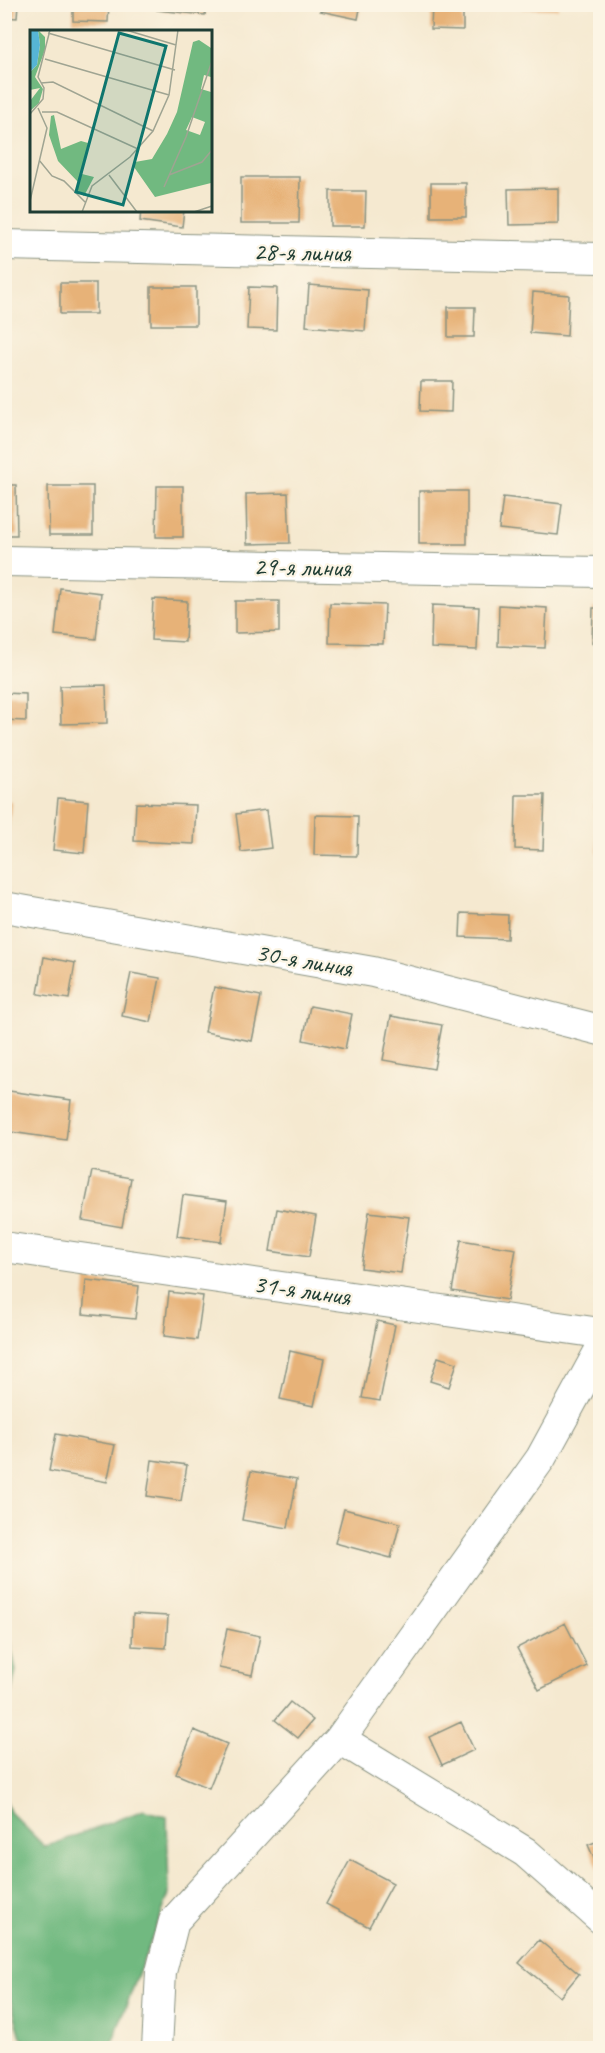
<svg xmlns="http://www.w3.org/2000/svg" width="605" height="2053" font-family="Caveat,sans-serif">
  <rect width="100%" height="100%" fill="#fcf5e5"/>
  <filter id="ink" filterUnits="userSpaceOnUse"><feTurbulence type="fractalNoise" baseFrequency=".0167" numOctaves="2"/><feDisplacementMap in="SourceGraphic" scale="12" xChannelSelector="R" yChannelSelector="G"/><feConvolveMatrix kernelMatrix="1 2 1 2 8 2 1 2 1" color-interpolation-filters="sRGB"/></filter>
  <filter id="wash" filterUnits="userSpaceOnUse"><feTurbulence type="fractalNoise" baseFrequency=".008" numOctaves="4" result="noise"/><feDisplacementMap in="SourceGraphic" scale="24" xChannelSelector="R" yChannelSelector="G"/><feGaussianBlur stdDeviation="1.35" result="paint"/><feColorMatrix in="noise" values="0 0 0 0 0 0 0 0 0 0 0 0 0 0 0 0 0 1.4 0 .05"/><feComposite in="paint" operator="in"/></filter>
  <g filter="url(#wash)">
    <rect width="100%" height="100%" fill="#f5e9d0"/>
    <path fill="#71b980" stroke="#487b5a" stroke-width="1.5" d="M5,1621L16,1670L5,1721Z
      M4,1795L10,1812L45,1847L144,1810L167,1817L169,1894L110,2048H35L21,2037L5,1981Z"/>
    <g id="blocks">
      <path fill="#e7b278" d="M4,4H18L17,18L4,17Z
        M73,4H109L108,22L73,21Z
        M158,4H207L205,15L157,10Z
        M321,4H361L358,19L320,11Z
        M432,4H463V30L431,29Z
        M522,4H557L558,9H522Z
        M241,177H300L299,223H241Z
        M431,183H466V217H431Z
        M558,188V224L509,225L508,189Z
        M330,191H366L365,226H330Z
        M141,210H184L182,227L140,221Z
        M60,283H96V314H60Z
        M309,285L368,290L365,331L306,326Z
        M4,286H9V321H4Z
        M151,287H196V325H151Z
        M249,287L277,288L276,330L247,329Z
        M533,292L569,295L567,336L530,333Z
        M448,307H475L474,337H448Z
        M421,381H452L451,412L420,411Z
        M4,485H16L17,535H4Z
        M48,486H93V535H49Z
        M157,486H183V537H156Z
        M419,491H467V544H419Z
        M288,493L290,543L247,544L246,494Z
        M503,497L562,504L558,535L499,529Z
        M60,588L101,593L96,639L55,635Z
        M4,593H10L8,636H4Z
        M153,599L187,601L185,642L151,640Z
        M235,601H279V632L235,633Z
        M330,603L385,605L383,644L329,643Z
        M432,605L479,607L477,650L431,648Z
        M499,605L547,608L545,648L498,646Z
        M593,608H600V643H592Z
        M106,685L107,723L61,724L60,686Z
        M4,693L26,694V721L4,720Z
        M516,795H545L543,850L515,849Z
        M58,798L88,801L84,853L53,850Z
        M4,801H11L7,852H4Z
        M136,803L196,805L194,844L134,841Z
        M594,804H600V855H598Z
        M266,810L271,848L241,852L236,814Z
        M315,815L358,816L357,856L314,855Z
        M461,913L508,915L507,939L460,937Z
        M44,957L75,963L69,999L38,994Z
        M131,973L160,978L151,1022L122,1016Z
        M214,987L261,996L252,1041L205,1032Z
        M310,1006L352,1014L345,1049L303,1040Z
        M391,1016L442,1025L434,1069L383,1060Z
        M9,1091L71,1100L66,1140L4,1131Z
        M92,1171L131,1178L122,1227L82,1220Z
        M183,1195L227,1201L221,1242L177,1236Z
        M277,1209L316,1216L309,1257L270,1251Z
        M369,1212L409,1217L401,1273L361,1268Z
        M461,1240L516,1249L507,1300L452,1291Z
        M86,1280L139,1286L135,1319L83,1314Z
        M169,1292L203,1296L197,1340L164,1336Z
        M377,1321L395,1325L380,1401L362,1398Z
        M290,1351L324,1359L314,1406L280,1399Z
        M438,1357L457,1363L449,1387L430,1381Z
        M56,1434L115,1445L107,1482L49,1471Z
        M152,1460L187,1465L181,1501L147,1496Z
        M251,1471L297,1479L288,1528L242,1520Z
        M344,1509L400,1523L391,1558L335,1543Z
        M133,1614L168,1616L166,1648L132,1646Z
        M565,1623L587,1666L539,1690L517,1648Z
        M227,1629L260,1636L252,1675L219,1668Z
        M290,1702L313,1720L298,1738L275,1720Z
        M461,1722L474,1750L442,1765L429,1737Z
        M194,1730L227,1744L209,1788L176,1774Z
        M600,1840V1872L588,1845Z
        M350,1860L393,1883L369,1927L326,1904Z
        M539,1940L579,1974L560,1997L519,1963Z"/>
    </g>
  </g>
  <g filter="url(#ink)">
    <use href="#blocks" fill-opacity="0" stroke="#8a9382" stroke-width="1.5"/>
    <g fill="none" stroke-linecap="round" stroke-linejoin="round">
      <defs>
        <path id="minor" d="M4,245L600,258
          M4,561L600,572
          M4,907L373,972L600,1030
          M4,1247L600,1333
          M340,1739L525,1852L600,1918
          M157,2048L161,1972L174,1921L340,1739L541,1458L600,1350"/>
      </defs>
      <use href="#minor" stroke="#8a9382" stroke-width="32"/>
      <use href="#minor" stroke="#fff" stroke-width="30"/>
    </g>
  </g>
  <g text-anchor="middle" dominant-baseline="central" stroke-width="4.5" stroke-linejoin="round" paint-order="stroke">
    <g font-size="26" fill="#1f3d34" stroke="#fcf5e5">
      <text transform="translate(302 252) rotate(1)">28-я линия</text>
      <text transform="translate(302 567) rotate(1)">29-я линия</text>
      <text transform="translate(304 960) rotate(10)">30-я линия</text>
      <text transform="translate(302 1290) rotate(8)">31-я линия</text>
    </g>
  </g>
  <g transform="translate(30 30)">
    <rect width="182" height="182" fill="#f5e9d0"/>
    <path d="M8,0L15,7V20L5,47L13,59L9,73L0,81V71L10,58L0,60V42L7,35L10,15ZM169,10L181,18V47L174,45L171,59L181,62V153L125,167L104,137L105,132L122,129L137,104L147,82L163,12ZM162,87L175,92L170,105L156,100ZM24,85L31,119L51,111L58,113L52,144L64,147L54,166L48,161V152L28,131L19,105L21,86Z" fill="#71b980" fill-rule="evenodd"/>
    <path d="M0,0H8L10,15L7,35L0,42Z" fill="#56b5d5"/>
    <path fill="none" stroke="#9fa492" stroke-width="1.5" d="M96,0L146,15M18,3L145,40M15,29L139,65M11,53L23,52L123,101M12,82H27L108,119M0,84L13,69L14,58L8,47L20,0M9,130L22,146L34,151L56,173M79,145L107,182M139,145L172,132L182,120M134,157L156,107L182,31M0,171L17,98L8,78M52,182L62,156L100,127L123,101L139,65L148,0M164,182L182,176"/>
    <path fill="#0f766e" fill-opacity="0.15" stroke="#0f766e" stroke-width="3" d="M89,3L136,16L93,175L46,162Z"/>
    <rect width="182" height="182" fill="none" stroke="#1f3d34" stroke-width="3"/>
  </g>
  <rect width="605" height="2053" fill="none" stroke="#fcf5e5" stroke-width="24"/>
</svg>
